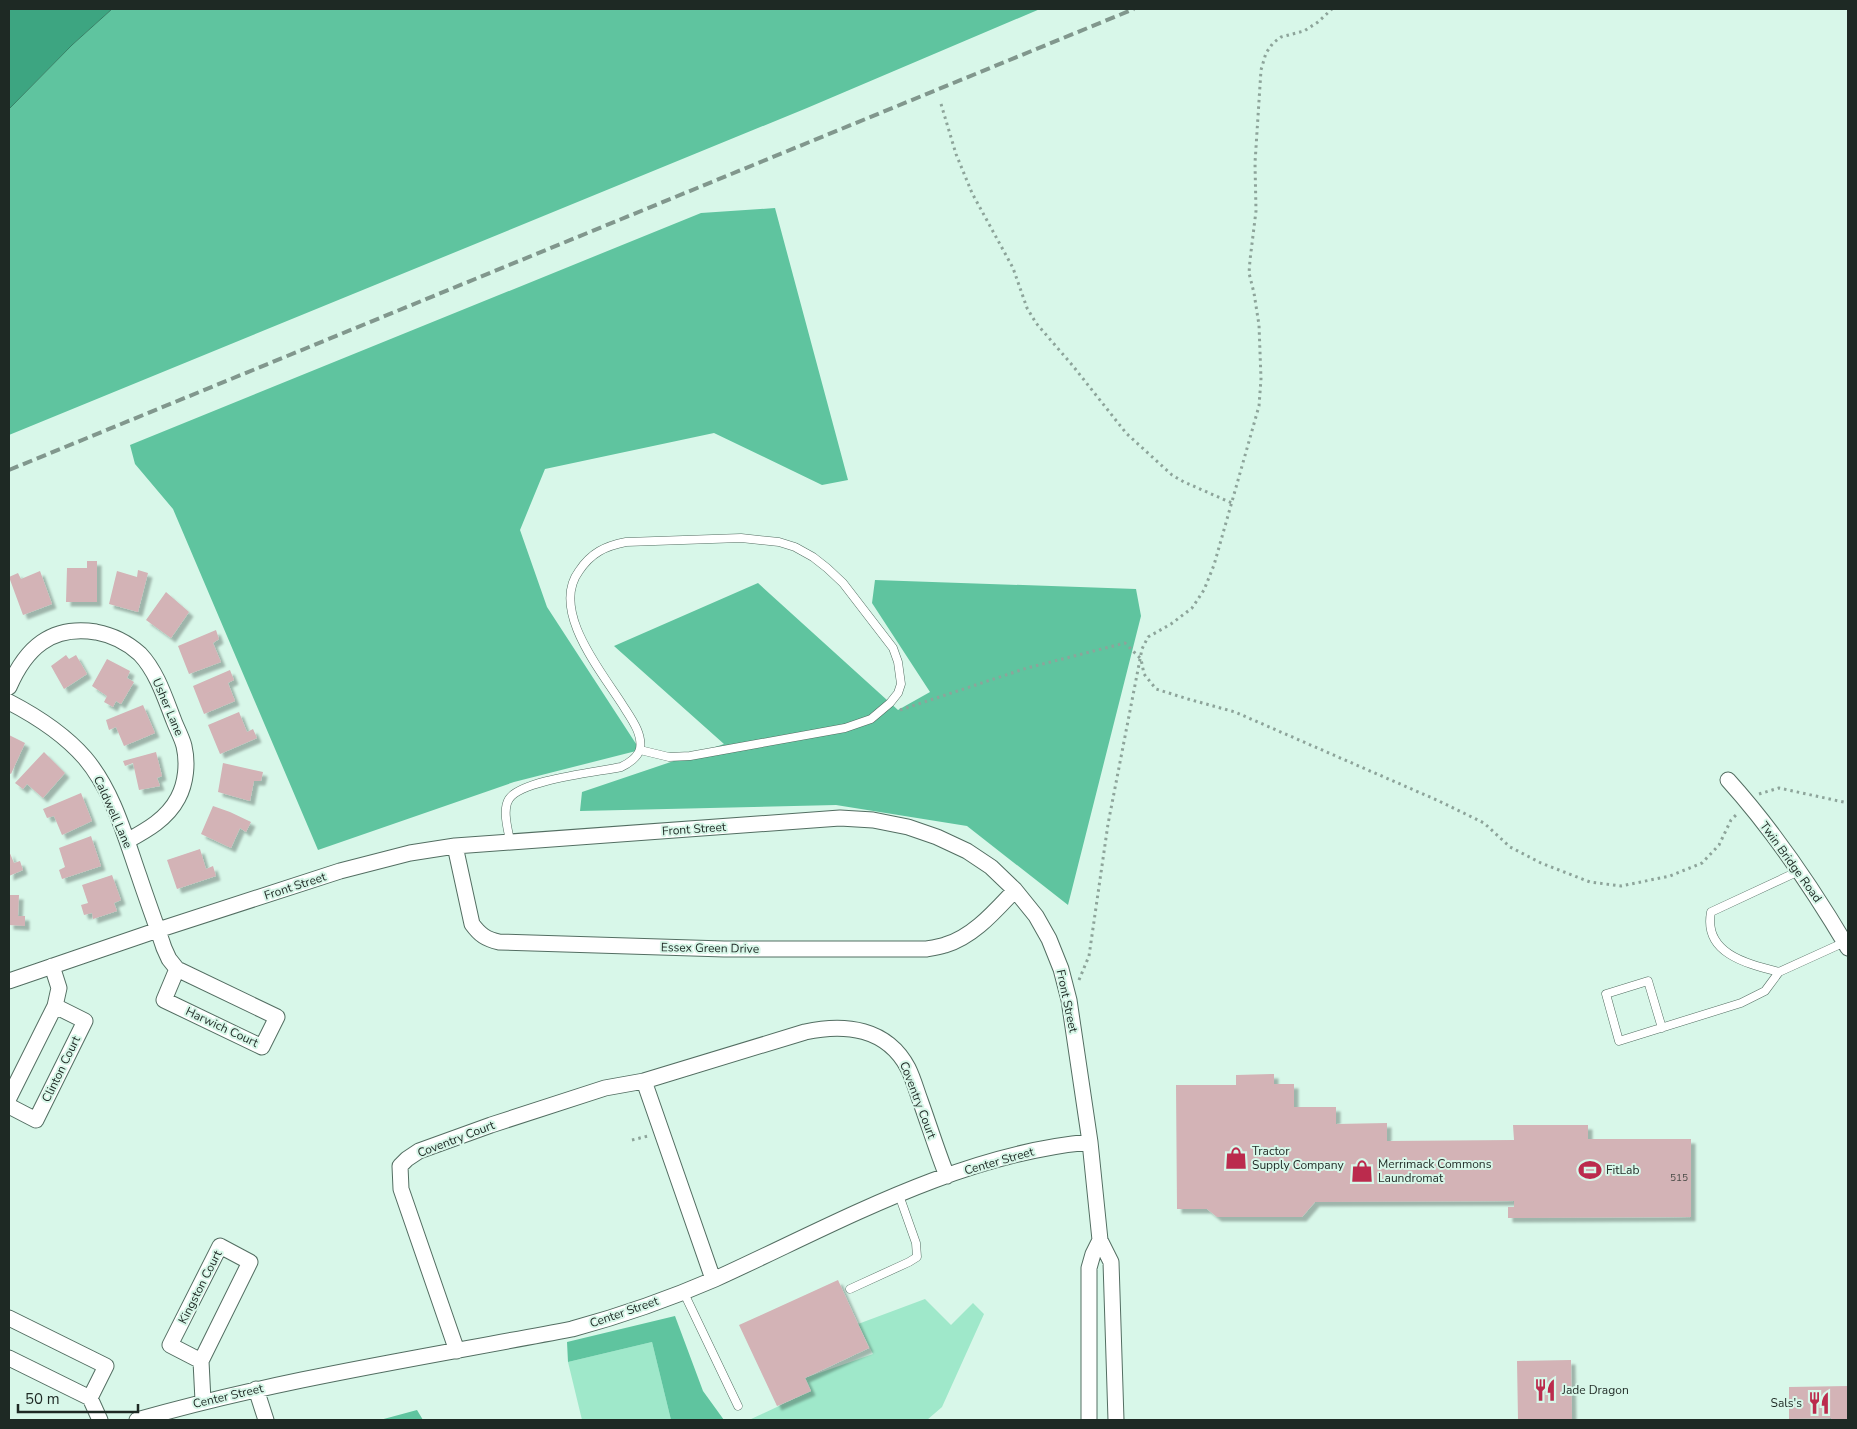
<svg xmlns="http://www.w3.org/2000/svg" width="1857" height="1429" font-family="'Nunito Sans',sans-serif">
  <defs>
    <filter id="shadow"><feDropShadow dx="4.5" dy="4.5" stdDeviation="1" flood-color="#0004"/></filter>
  </defs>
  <rect width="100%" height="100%" fill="#d8f7e9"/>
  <path fill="#9fe8ca" d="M925,1299L951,1325L973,1303L984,1314L942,1407L927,1420H749L811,1391L805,1378L873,1354L858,1324Z
    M652,1342L671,1420H582L568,1362Z"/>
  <path fill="#5fc49f" d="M112,9H1040L807,108L9,435V109L72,45Z
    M775,208L848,480L822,485L714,433L545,469L520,530L547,607L640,750L514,782L318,850L173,509L135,464L130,445L701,213Z
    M875,580L1136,589L1141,616L1068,905L967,826L836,805L580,811L582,792L724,744L614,646L758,583L898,710L930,692L872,603Z
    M675,1316L703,1391L724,1420H671L652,1342L568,1362L567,1342Z
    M417,1410L423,1420H380Z"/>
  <path fill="#3da581" stroke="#348065" d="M9,9H112L72,45L9,109Z"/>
  <path fill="#d3b3b6" filter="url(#shadow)" d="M87,561H97V602H66L67,568H87Z
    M138,570L148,573L138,612L109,604L117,571L137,577Z
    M40,571L52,604L23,615L9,577L18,573L21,579Z
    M166,592L189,612L171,638L146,620Z
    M216,630L219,639L213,643L221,662L189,674L178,646Z
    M66,655L69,659L76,655L87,674L64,689L51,666Z
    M107,659L130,671L127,678L134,682L121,704L116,701L113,707L104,702L107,696L92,686Z
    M230,670L234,680L228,683L235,701L204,714L193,686Z
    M143,705L155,733L124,746L116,727L109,730L106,720Z
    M239,712L247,732L253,729L257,738L220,754L208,725Z
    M9,735L25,743L11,774L9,773Z
    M44,752L65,773L43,798L27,784L23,789L15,783Z
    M156,752L162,776L157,778L160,786L139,790L133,763L125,766L123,761Z
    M223,763L263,772L261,781H254L250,801L218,792Z
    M81,793L92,821L62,835L54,816L47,818L43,809Z
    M213,806L230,812L251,822L246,832L240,828L231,848L201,834Z
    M91,836L101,866L62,879L59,870L65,867L59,848Z
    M200,849L206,869L213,866L216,876L177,889L167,860Z
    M9,851L14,863L20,861L23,870L9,876Z
    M112,875L121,900L114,903L117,911L93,919L92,913L84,915L81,905L88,903L82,885Z
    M9,895H19L18,916H25V926L9,925Z
    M1274,1074V1084H1294V1107H1336V1124L1387,1123V1141L1514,1140L1513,1125H1588V1139H1691V1217L1508,1218V1207H1514V1201L1315,1202L1302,1217H1217L1207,1209H1177L1176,1085H1236V1075Z
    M838,1280L869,1348L805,1378L811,1391L777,1406L739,1325Z
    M1571,1360L1572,1420H1518L1517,1361Z
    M1848,1386V1420H1832L1831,1418L1789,1419V1387Z"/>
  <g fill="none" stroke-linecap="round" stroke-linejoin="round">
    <defs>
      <path id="lane" d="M510,841C508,829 502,810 509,799C521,780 598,772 621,767C628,764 638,757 640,749C643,733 630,717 622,704C601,671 550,610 579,571C591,553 605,546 626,542L741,538L779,542L795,547L813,557L827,568L843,583L893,648L898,662L901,684L898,693L890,703L871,719L845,728L690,756L669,757L640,750
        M1779,972C1748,964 1703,954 1711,912L1799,871
        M1662,1028L1648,981L1606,994L1619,1041L1741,1003L1765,991L1779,972L1845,942
        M850,1289L909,1262L917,1257L916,1243L899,1195
        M683,1291L738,1406"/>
      <path id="street" d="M9,687C26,648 51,625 96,632C112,635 128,643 140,654C157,672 165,698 174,721C177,729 182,738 184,746C188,763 186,783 178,798C167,819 147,830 127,841
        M9,702C36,716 65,735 85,758C113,791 125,836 139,876C147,900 156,924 164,948L169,959L177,969L164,1000L262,1047L277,1017L177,969
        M1728,780C1774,831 1813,889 1848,948
        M455,846L472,924C480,935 486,939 499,942L724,949H926C932,948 939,947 945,945C973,937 995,911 1015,890
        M9,981L158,930L340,871L410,853L455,846L840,818L873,820L908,827L937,837L967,851L991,867L1015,890L1036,916L1049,939L1061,969L1069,1000L1090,1142L1100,1240L1111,1262L1116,1420
        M644,1081L713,1279
        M9,1098L55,1006L59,988L52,966
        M9,1106L36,1120L85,1021L55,1006
        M9,1318L106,1366L90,1398
        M457,1351L401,1189L400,1166L407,1159L419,1151L491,1125L605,1088L644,1081L805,1032C845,1023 887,1028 908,1068C913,1078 916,1089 920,1100C929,1125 937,1151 947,1176
        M9,1358L90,1398L100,1420
        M201,1361L170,1345L220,1246L250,1262L201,1361L203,1401
        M256,1389L266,1420
        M137,1420C280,1379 426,1357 572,1329C620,1316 669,1299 715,1279C834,1225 957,1154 1090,1142
        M1089,1420V1268L1093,1254L1100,1240"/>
    </defs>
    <use href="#lane" stroke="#536e62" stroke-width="9"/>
    <use href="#street" stroke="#536e62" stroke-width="17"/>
    <path stroke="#8da49a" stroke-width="3" stroke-dasharray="2.5 4" stroke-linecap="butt" d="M941,104L956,154L972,193L1013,268L1027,308L1036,323L1073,366L1126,433L1172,475L1184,482L1232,503
      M900,710L1027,668L1125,643L1141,659L1144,674L1156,689L1188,699L1235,712L1439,801L1484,823L1510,847L1541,863L1590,882L1621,886L1670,876L1702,863L1719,845L1731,820L1738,813
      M1759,794L1779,788L1848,803
      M1079,980L1089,956L1108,824L1142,649L1148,637L1171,624L1192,608L1204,590L1214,565L1259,406L1261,379L1259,325L1254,293L1249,273L1250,260L1256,211L1255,163L1261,70L1266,53L1273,43L1281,37L1304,31L1318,22L1332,9
      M632,1140L648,1136"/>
    <use href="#lane" stroke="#fff" stroke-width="8"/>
    <use href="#street" stroke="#fff" stroke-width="15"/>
    <path stroke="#81978d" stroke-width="4" stroke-dasharray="10 5" stroke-linecap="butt" d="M9,470L1134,9"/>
  </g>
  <defs>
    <symbol id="shop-bare" viewBox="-9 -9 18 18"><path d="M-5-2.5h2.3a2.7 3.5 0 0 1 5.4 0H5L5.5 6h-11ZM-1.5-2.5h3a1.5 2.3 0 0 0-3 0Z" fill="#bb2b4d" stroke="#d8f7e9" stroke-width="2.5" paint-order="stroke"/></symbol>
    <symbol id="stadium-bare" viewBox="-9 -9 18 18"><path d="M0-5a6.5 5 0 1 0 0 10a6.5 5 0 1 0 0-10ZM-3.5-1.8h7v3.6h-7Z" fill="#bb2b4d" stroke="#d8f7e9" stroke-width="2.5" paint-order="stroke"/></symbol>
    <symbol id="restaurant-bare" viewBox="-9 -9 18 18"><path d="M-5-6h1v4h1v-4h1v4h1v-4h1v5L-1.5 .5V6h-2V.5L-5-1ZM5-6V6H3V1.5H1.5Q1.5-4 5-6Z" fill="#bb2b4d" stroke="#d8f7e9" stroke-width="2.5" paint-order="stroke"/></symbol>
  </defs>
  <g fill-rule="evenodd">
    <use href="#shop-bare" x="1220" y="1142" width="32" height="32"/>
    <use href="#stadium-bare" x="1574" y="1154" width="32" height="32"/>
    <use href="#shop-bare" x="1346" y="1155" width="32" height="32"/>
    <use href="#restaurant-bare" x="1529" y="1374" width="32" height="32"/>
    <use href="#restaurant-bare" x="1803" y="1387" width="32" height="32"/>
  </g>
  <g text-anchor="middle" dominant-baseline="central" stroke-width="4" stroke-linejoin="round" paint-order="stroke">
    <g font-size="10" fill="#4b4c48">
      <text x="1679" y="1178">515</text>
    </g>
    <g font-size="12" fill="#1e2924" stroke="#d8f7e9">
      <text transform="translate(168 707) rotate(67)">Usher Lane</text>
      <text transform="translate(113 812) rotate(66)">Caldwell Lane</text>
      <text transform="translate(694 829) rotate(-4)">Front Street</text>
      <text transform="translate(1791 862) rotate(54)">Twin Bridge Road</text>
      <text transform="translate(295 886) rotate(-18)">Front Street</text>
      <text transform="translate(710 948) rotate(1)">Essex Green Drive</text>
      <text transform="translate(1067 1001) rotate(78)">Front Street</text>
      <text transform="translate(222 1027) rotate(25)">Harwich Court</text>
      <text transform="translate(61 1069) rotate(-64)">Clinton Court</text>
      <text transform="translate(918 1100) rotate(69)">Coventry Court</text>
      <text transform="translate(456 1139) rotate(-21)">Coventry Court</text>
      <text transform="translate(999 1161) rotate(-16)">Center Street</text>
      <text transform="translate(200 1287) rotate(-63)">Kingston Court</text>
      <text transform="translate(624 1312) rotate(-19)">Center Street</text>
      <text transform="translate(228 1396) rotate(-13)">Center Street</text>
    </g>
    <g font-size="12" fill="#1e2924" stroke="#d8f7e9" text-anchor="start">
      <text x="1252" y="1151">Tractor<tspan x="1252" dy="14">Supply Company</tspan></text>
      <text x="1378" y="1164">Merrimack Commons<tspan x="1378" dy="14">Laundromat</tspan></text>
      <text x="1606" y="1170">FitLab</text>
      <text x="1562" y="1390">Jade Dragon</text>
      <text x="1802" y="1403" text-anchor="end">Sals's</text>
    </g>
  </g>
  <rect width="1857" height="1429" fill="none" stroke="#1e2924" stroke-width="20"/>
  <path d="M18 1404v8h120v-8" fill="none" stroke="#1e2924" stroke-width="2.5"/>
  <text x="25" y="1404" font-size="15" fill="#1e2924" stroke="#d8f7e9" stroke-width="4" paint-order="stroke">50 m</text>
</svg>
